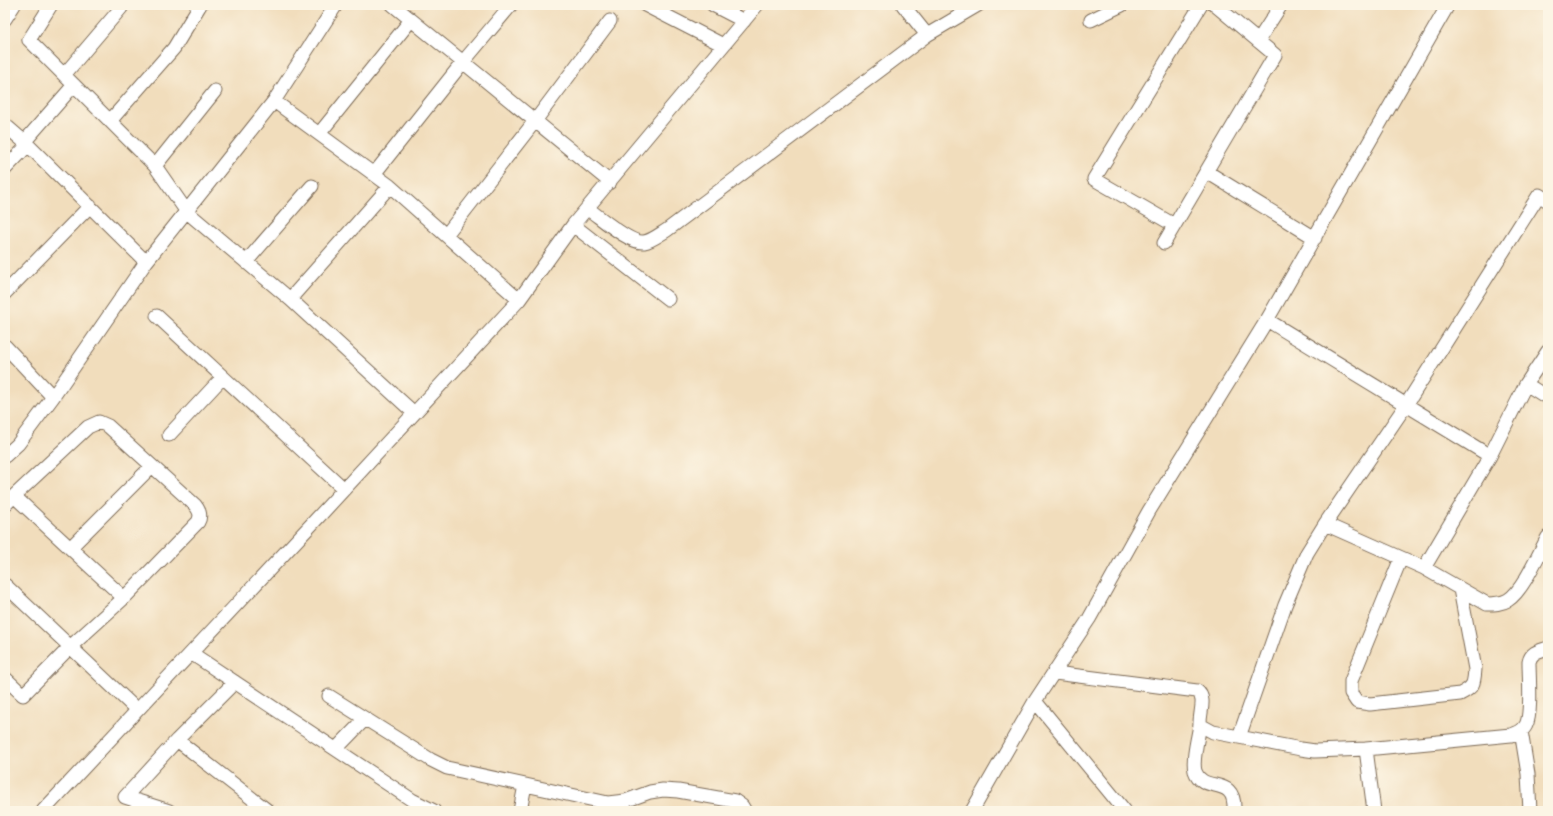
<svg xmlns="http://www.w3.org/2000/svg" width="1553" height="816" font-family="Sriracha,sans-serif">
  <rect width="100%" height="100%" fill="#fcf5e5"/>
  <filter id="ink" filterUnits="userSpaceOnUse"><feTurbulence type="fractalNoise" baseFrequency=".025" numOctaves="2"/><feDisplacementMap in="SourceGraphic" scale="8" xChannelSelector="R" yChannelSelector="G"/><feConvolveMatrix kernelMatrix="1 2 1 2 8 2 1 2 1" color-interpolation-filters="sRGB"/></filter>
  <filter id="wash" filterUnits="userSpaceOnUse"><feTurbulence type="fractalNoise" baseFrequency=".012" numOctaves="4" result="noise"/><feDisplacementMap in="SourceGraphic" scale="16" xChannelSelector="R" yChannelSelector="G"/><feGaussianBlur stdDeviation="0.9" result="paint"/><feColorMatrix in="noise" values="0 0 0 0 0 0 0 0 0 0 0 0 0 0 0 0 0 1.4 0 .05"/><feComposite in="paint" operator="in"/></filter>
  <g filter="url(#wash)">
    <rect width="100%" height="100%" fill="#f1ddbc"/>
  </g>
  <g filter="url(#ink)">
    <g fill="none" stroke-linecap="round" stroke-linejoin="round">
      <defs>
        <path id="minor" d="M51,5L29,40L155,166L187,212L290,299L414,413
          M393,5L610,182
          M645,5L723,45
          M713,5L744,21
          M903,5L927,35
          M5,19L14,5
          M1091,20L1122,5
          M1258,41L1281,5
          M64,75L121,8
          M274,101L390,186L519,300
          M110,121L174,48L200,5
          M5,125L28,145L146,262
          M319,134L411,20
          M25,141L74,85
          M155,166L215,91
          M5,169L28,145
          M1207,172L1315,238
          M374,174L463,62L511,5
          M588,209C600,217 630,244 644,242C652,241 660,234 667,230L927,35L978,5
          M573,225L668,299
          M1174,225L1094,179L1201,5
          M446,235L535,121L610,21
          M1164,243L1275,55L1215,5
          M246,262L312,186
          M5,293L90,206
          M290,299L390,186
          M157,316L344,489
          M1267,320L1490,456
          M5,346L53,397
          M1526,384L1548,398
          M169,435L223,377
          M5,456L18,444L53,397L146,262L274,101L336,5
          M14,496L88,427L99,422L108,426L195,505C199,510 202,515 198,522L124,598
          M5,505L14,496L124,598L70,647L23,695L5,678
          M1325,524L1424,568L1487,604C1494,604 1501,604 1508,600C1523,591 1539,553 1548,537
          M70,548L152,466
          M1401,558L1351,681V693L1357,702L1370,704L1460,694C1474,687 1474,684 1475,669L1460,589
          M1424,568L1490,456L1526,384L1548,351
          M5,585L137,710
          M191,653L412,800L434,811
          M1055,673L1197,691C1207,698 1199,714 1200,725L1213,732L1301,749L1315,751L1366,749L1511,735C1518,733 1523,731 1526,725C1532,714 1529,676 1529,662C1531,652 1539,651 1548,648
          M329,696L431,760L447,768L608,803L625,801L650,792L663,790L678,791L735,801L742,806L745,811
          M1035,701L1125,811
          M1200,725C1198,737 1192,760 1195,771C1203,795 1236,773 1234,811
          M1521,731L1528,774L1530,811
          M1239,737L1285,605L1307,553L1325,524L1406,405L1539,195L1548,201
          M177,740L268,811
          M336,749L365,719
          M1366,749L1374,811
          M43,811L311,525L519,300L573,225L757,5
          M169,811L125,797L177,740L235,682
          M520,811L525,785
          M972,811L1035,701L1089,619L1149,511L1267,320L1448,5"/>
      </defs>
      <use href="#minor" stroke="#7b6955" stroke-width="15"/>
      <use href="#minor" stroke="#fff" stroke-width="13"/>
    </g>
  </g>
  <rect width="1553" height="816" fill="none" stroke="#fcf5e5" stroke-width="20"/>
</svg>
